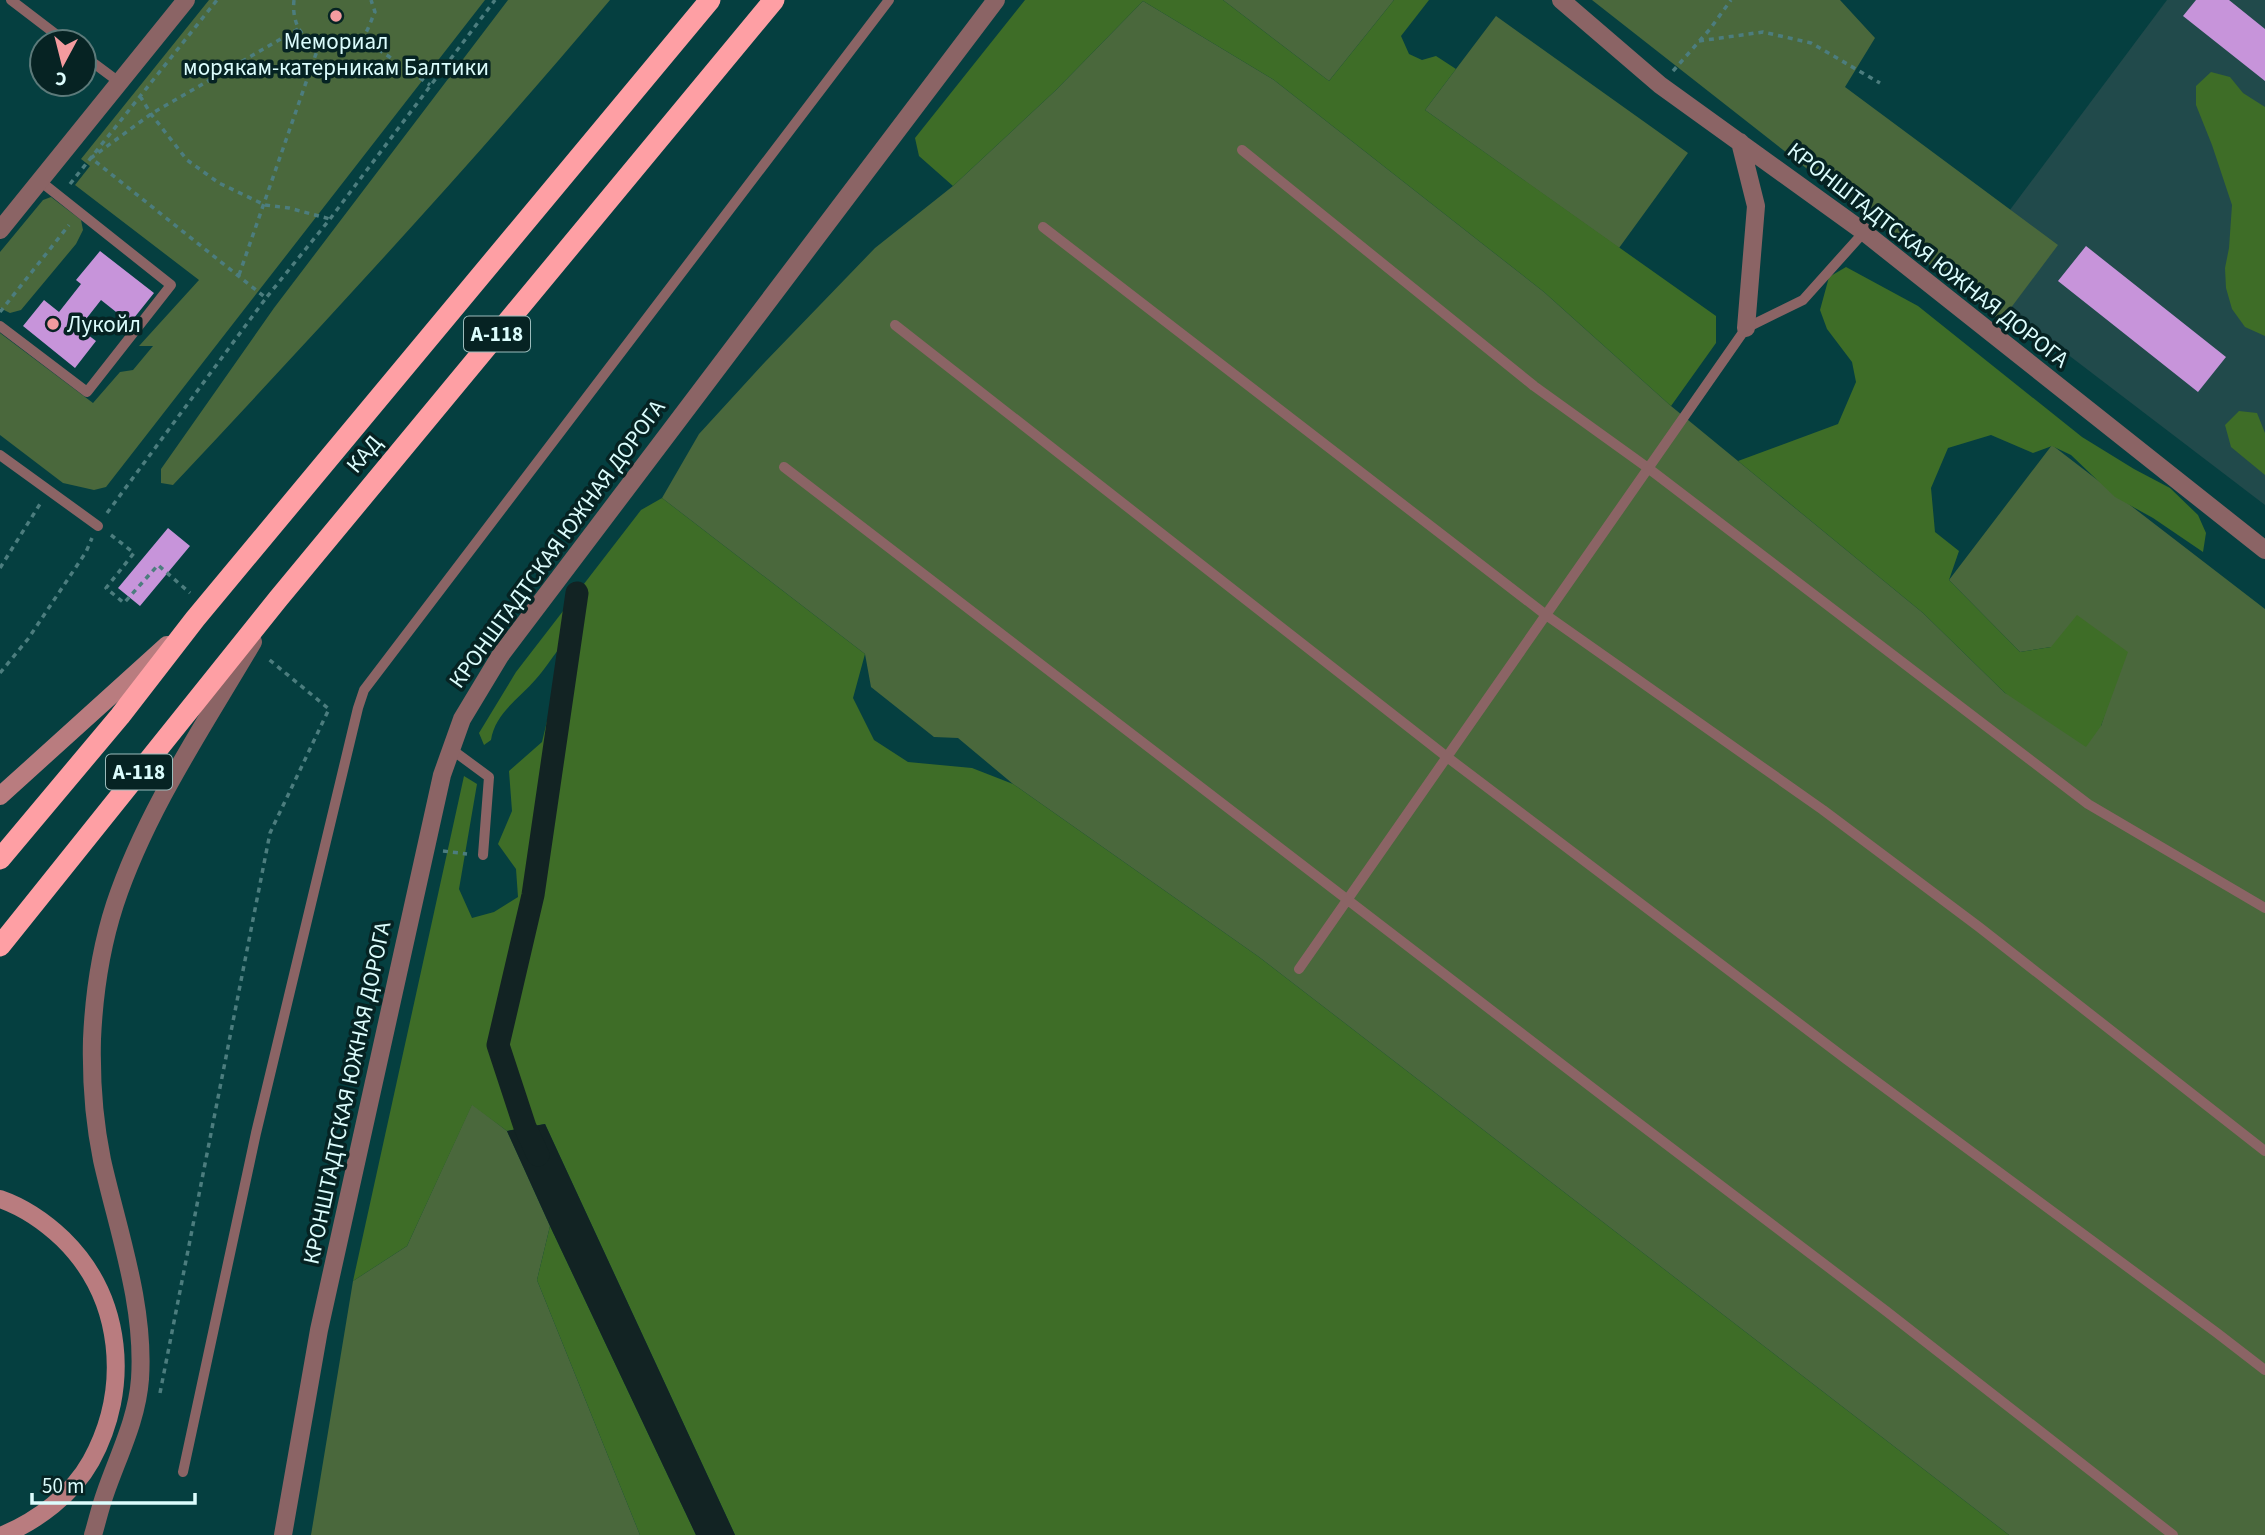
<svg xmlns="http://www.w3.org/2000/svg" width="2265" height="1535" font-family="'Source Sans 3',sans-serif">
  <rect width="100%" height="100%" fill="#053f40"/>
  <path fill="#214a4b" d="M2167,0H2265V505L1962,274Z"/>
  <path fill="#4a683c" d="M209,0H485L106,487L94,490L63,483L0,435V333L93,403L120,372L133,370L153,346H139L199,280L75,185L90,166L81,159Z
    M508,0H610C470,166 322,326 173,485L161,483V469L274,308Z
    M1223,0H1394L1329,81Z
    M1592,0H1840L1875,38L1845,87L2058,245L2001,321Z
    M1143,1L1274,80L1544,292L1671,406L1923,613L2005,693L2101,726L2108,704L2051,647L2020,652L1949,580L2052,445L2265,609V1535H2009L1259,957L1013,784L958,738L934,737L871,687L865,654L662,498L699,434L765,362L875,248L953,186L1056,90Z
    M1496,16L1688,153L1619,248L1425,110Z
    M51,197L81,220L83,230L76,244L21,310L10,313L0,308V252L43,200Z
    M472,1104L507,1131L550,1226L537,1280L640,1535H311L353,1281L407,1246Z"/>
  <path fill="#3e6d27" d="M1025,0H1223L1329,81L1394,0H1429L1401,36L1409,54L1422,60L1436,56L1456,69L1425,110L1716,316V343L1671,406L1544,292L1274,80L1143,1L1056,90L953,186L919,156L915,138Z
    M2211,72L2230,77L2243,93L2265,107V336L2245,327L2232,309L2226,288L2225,268L2229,248L2232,205L2212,145L2196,105V86Z
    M1846,267L1918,306L2082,437L2134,469L2170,488L2198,515L2206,533L2203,552L2153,518L2115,497L2071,455L2052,446L2033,453L1991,435L1948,448L1931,488L1935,532L1959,551L1949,580L2020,652L2051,647L2077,615L2128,652L2101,726L2086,747L2005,693L1923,613L1738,461L1838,424L1856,382L1852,362L1827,329L1820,310L1829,277Z
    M2239,411L2257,413L2265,433V475L2231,447L2225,425Z
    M662,498L865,654L853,698L874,740L908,762L972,768L1013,784L1259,957L2009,1535H735L545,1124L507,1131L472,1105L407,1246L353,1281L464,776L477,784L459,889L472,918L494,912L518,897L516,869L498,844L512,811L509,771L542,742L555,688L560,648C552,657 545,669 536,679C520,698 495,713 491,740L484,745L479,733L516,672L641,510Z
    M550,1226L696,1535H640L537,1280Z"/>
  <path fill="#122323" d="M545,1124L735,1535H696L550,1226L507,1131Z"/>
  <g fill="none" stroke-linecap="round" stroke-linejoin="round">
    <path stroke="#122323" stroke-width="23" d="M538,1155L525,1127L498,1045L533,895L577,593"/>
  </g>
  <path fill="#c794da" d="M2196,0H2229L2265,29V81L2183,16Z
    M2086,246L2226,357L2198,392L2058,281Z
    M100,251L154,293L130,323L101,300L79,328L96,341L75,368L23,326L44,300L59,312L81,284L76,280Z
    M168,528L190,546L140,606L118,588Z"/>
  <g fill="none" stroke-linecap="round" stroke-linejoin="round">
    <path stroke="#4c7d7e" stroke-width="3.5" stroke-dasharray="5 5" stroke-linecap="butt" d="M294,0C291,27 306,47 333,48C344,49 355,46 363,37C368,31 371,20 375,12L371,0
      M298,29L151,114L91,158L266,298L330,219L495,0
      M362,38L430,85
      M1699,41L1763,32L1811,43L1880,83
      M1673,71L1710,29L1731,0
      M140,96L151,114L187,160L219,183L265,205L289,208L330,219
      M70,184L217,0
      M239,275L318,48
      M0,312L69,225
      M107,513L266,298
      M111,535L134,553L106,588L124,603L158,565L190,593
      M0,568L40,504
      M0,673L28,639L86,552L92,538
      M443,851L467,854
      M160,1393L270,833L329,709L266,657"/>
    <path stroke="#8b6465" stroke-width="10" d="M11,0L66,42
      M84,56L119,82
      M1242,150L1534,386L1648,468L2088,804L2265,908
      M1043,227L1546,615L1823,810L1979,927L2265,1151
      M895,325L1447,757L1846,1059L2217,1333L2265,1370
      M0,326L87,392L171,285L40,181
      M0,455L98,526
      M784,467L1616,1106L1886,1311L2173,1535
      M451,749L489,777L483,855
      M1299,969L1746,328L1803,300L1864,232
      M183,1472L256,1133L358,708L364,690L889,0"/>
    <path stroke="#8b6465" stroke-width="18" d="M1561,0L1660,85L1864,232L2265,550
      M1740,142L1756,206L1746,328
      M0,230L186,0
      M283,1535L319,1330L442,775L462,719L500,656L996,0"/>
    <path stroke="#8b6465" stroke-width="18" d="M93,1535C97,1522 100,1508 105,1494C118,1456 137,1420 140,1379C145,1305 118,1231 102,1160C94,1121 91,1079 92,1039C94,994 101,947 115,904C146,811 203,727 253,642"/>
    <path stroke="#b97c7f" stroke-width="18" d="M0,796L167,645
      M0,1199C23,1207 45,1222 63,1239C123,1298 131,1388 91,1461C72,1495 38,1520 3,1535"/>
    <path stroke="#fe9fa4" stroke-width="21" d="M0,859L120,716L195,619L710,0
      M0,946L278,599L774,0"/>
  </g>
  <g fill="#f49b9f" stroke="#062323" stroke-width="2.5">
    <circle cx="336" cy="16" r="7"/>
    <circle cx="53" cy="324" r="7"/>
  </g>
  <g text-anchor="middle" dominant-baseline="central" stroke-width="7" stroke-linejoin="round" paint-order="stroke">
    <g fill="#062323" stroke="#9cbcbc" stroke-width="2">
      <rect x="464" y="316.5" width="66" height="35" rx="5"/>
      <rect x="106" y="754.5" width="66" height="35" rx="5"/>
    </g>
    <g font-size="21" font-weight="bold" fill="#dcfdfd">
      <text x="497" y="334">А-118</text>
      <text x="139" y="772">А-118</text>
    </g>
    <g font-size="23" fill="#dcfdfd" stroke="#062323">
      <text x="336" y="41">Мемориал<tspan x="336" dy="26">морякам-катерникам Балтики</tspan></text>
      <text x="67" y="324" text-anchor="start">Лукойл</text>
    </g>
    <g font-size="23" fill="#dcfdfd" stroke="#062323">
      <text transform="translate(1928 255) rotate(38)">КРОНШТАДТСКАЯ ЮЖНАЯ ДОРОГА</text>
      <text transform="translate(364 454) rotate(-50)">КАД</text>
      <text transform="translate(557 544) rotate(-54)">КРОНШТАДТСКАЯ ЮЖНАЯ ДОРОГА</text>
      <text transform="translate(347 1093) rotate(-78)">КРОНШТАДТСКАЯ ЮЖНАЯ ДОРОГА</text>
    </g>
  </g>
  <g transform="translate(63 63) rotate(187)"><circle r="33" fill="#062323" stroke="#5c7a7a" stroke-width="2"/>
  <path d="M0-5L12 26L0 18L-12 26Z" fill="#f49b9f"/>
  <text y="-10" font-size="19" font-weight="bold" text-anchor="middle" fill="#dcfdfd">С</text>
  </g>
  <path d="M32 1493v10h163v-10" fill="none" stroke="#dcfdfd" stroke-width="3.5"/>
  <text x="42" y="1493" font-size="21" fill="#dcfdfd" stroke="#062323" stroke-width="5" paint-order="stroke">50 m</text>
</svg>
